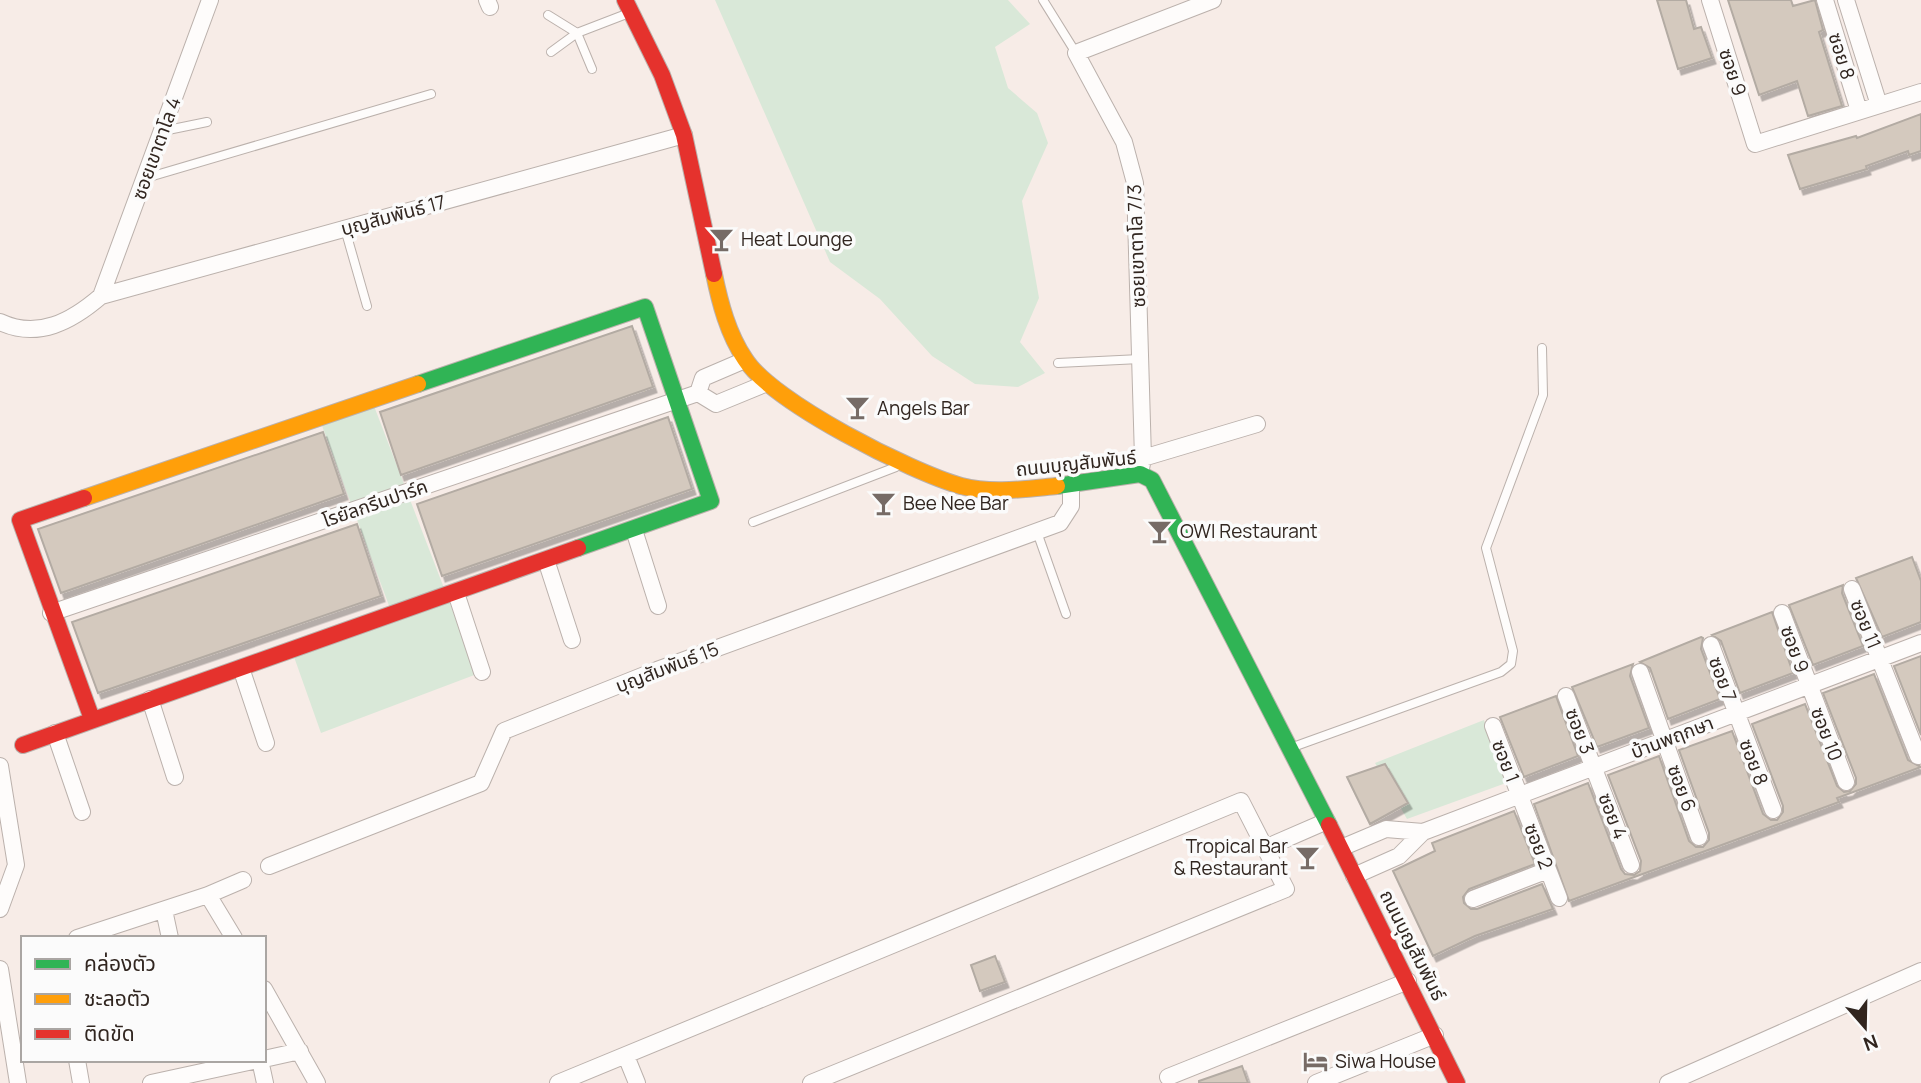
<svg xmlns="http://www.w3.org/2000/svg" width="1921" height="1083" font-family="Manrope,'Noto Sans Thai',sans-serif">
  <defs>
    <filter id="shadow"><feDropShadow dx="3.5" dy="5.5" stdDeviation="0" flood-color="#0004"/></filter>
  </defs>
  <rect width="100%" height="100%" fill="#f7ece7"/>
  <path fill="#d9e8d8" d="M715,0H1008L1030,24L995,47L1008,88L1037,113L1048,143L1022,201L1039,298L1020,342L1045,373L1018,387L975,384L932,356L880,299L830,262Z
    M374,406L477,674L321,733L293,654L394,619L321,423Z
    M1484,720L1506,783L1407,819L1375,763Z"/>
  <path fill="#d4c9be" stroke="#b3aba3" stroke-width="2" filter="url(#shadow)" d="M1657,0H1686L1694,29L1701,27L1712,58L1678,69Z
    M1728,0H1791L1793,6L1815,0L1823,30L1819,32L1842,106L1808,116L1797,81L1759,95Z
    M1921,114V151L1909,155L1908,151L1866,166L1867,169L1800,189L1788,155L1856,136L1857,138Z
    M632,326L653,387L401,475L380,412Z
    M668,417L692,489L442,576L417,504Z
    M323,432L344,494L61,593L38,529Z
    M357,524L381,596L98,693L72,622Z
    M1912,557L1921,581V622L1882,637L1856,578Z
    M1843,585L1842,593L1863,646L1813,665L1789,605Z
    M1772,612L1793,673L1740,693L1721,641L1712,635Z
    M1701,637L1703,638L1701,649L1720,699L1668,719L1650,668L1640,662Z
    M1921,656V735L1894,666Z
    M1633,664L1630,676L1649,728L1597,747L1572,687Z
    M1874,674L1908,760L1921,767L1837,798L1839,802L1569,901L1534,804L1588,783L1621,869L1625,874L1634,875L1640,871L1641,861L1608,775L1659,756L1689,841L1696,847H1703L1709,840V833L1679,750L1732,731L1763,814L1771,820H1777L1783,812V806L1752,724L1805,704L1837,786L1844,792L1850,791L1856,784V778L1823,693Z
    M1556,696L1578,756L1524,777L1500,717Z
    M1385,764L1408,803L1370,824L1347,777Z
    M1514,811L1535,864L1469,889L1463,897L1464,903L1471,909H1477L1542,884L1553,909L1475,936L1433,956L1393,871L1435,851L1432,843Z
    M995,956L1005,982L980,991L971,965Z
    M1242,1066L1248,1083H1199V1081Z"/>
  <g fill="none" stroke-linecap="round" stroke-linejoin="round">
    <defs>
      <path id="lane" d="M1043,0L1076,53
        M548,15L577,33L592,69
        M551,52L577,33L629,13
        M163,131L207,122
        M146,178L431,94
        M345,229L367,306
        M1058,363L1140,359
        M753,522L896,467
        M1037,532L1066,614
        M1293,747L1501,672L1511,664L1513,651L1486,548L1543,395L1542,348"/>
      <path id="street" d="M487,0L490,7
        M1710,0L1755,144L1921,92
        M1825,0L1859,111
        M1846,0L1879,105
        M101,296L210,0
        M0,322C38,340 72,321 101,296L684,135
        M698,393L716,404L767,383
        M698,393L703,378L745,360
        M1143,458L1257,424
        M1140,474L1143,458L1135,183L1124,142L1076,53L1213,0
        M634,530L658,606
        M546,560L572,640
        M1852,589L1918,756
        M456,593L482,672
        M51,613L698,393
        M1782,613L1846,782
        M1711,645L1773,810
        M241,668L266,743
        M1640,672L1699,837
        M1566,696L1631,865
        M150,699L175,777
        M1493,726L1559,898
        M55,733L82,812
        M0,766L16,865L0,909
        M1265,848L1327,821
        M1341,848L1386,829L1423,832
        M269,866L481,783L504,731L657,670L1060,523L1071,506V485
        M1354,876L1399,856L1423,832L1921,643
        M208,895L234,938
        M1473,899L1548,870
        M164,910L170,938
        M77,938L208,895L243,880
        M0,969L18,1083
        M264,989L317,1083
        M626,1056L637,1083
        M264,1059L300,1051
        M77,1060L81,1083
        M260,1060L265,1083
        M1168,1077L1408,981
        M151,1083L257,1060
        M558,1083L1241,801L1286,889L811,1083
        M1316,1083L1435,1035
        M1668,1083L1921,971"/>
      <path id="fast" d="M418,384L645,307L711,501L578,548
        M1057,486L1140,474L1152,480L1329,825"/>
      <path id="slow" d="M714,274C720,303 728,334 745,359C772,402 911,472 961,486C992,494 1025,489 1057,486
        M84,498L418,384"/>
      <path id="jam" d="M625,0L662,75L684,135L714,274
        M84,498L20,520L92,719
        M23,745L578,548
        M1329,825L1457,1083"/>
    </defs>
    <use href="#lane" stroke="#bbb1ac" stroke-width="10"/>
    <use href="#street" stroke="#bbb1ac" stroke-width="18"/>
    <use href="#fast" stroke="#bbb1ac" stroke-width="18"/>
    <use href="#slow" stroke="#bbb1ac" stroke-width="18"/>
    <use href="#jam" stroke="#bbb1ac" stroke-width="18"/>
    <use href="#lane" stroke="#fefcfb" stroke-width="8"/>
    <use href="#street" stroke="#fefcfb" stroke-width="16"/>
    <use href="#fast" stroke="#30b455" stroke-width="16"/>
    <use href="#slow" stroke="#ff9f0a" stroke-width="16"/>
    <use href="#jam" stroke="#e5322d" stroke-width="16"/>
  </g>
  <defs>
    <symbol id="bar-bare" viewBox="-9 -9 18 18"><path d="M-6-5H6L.8 .8V4.5H3.5V6h-7V4.5H-.8V.8Z" fill="#766b66" stroke="#fbfbfb" stroke-width="2.5" paint-order="stroke"/></symbol>
    <symbol id="hotel-bare" viewBox="-9 -9 18 18"><path d="M-6-4.5h1.5V1H6V5H4.5V3h-9V5H-6ZM-4 0a1.8 1.8 0 1 1 3.6 0ZM.5 0V-2.5h3Q6-2.5 6 0Z" fill="#766b66" stroke="#fbfbfb" stroke-width="2.5" paint-order="stroke"/></symbol>
  </defs>
  <g fill-rule="evenodd">
    <use href="#bar-bare" x="704" y="222" width="35" height="35"/>
    <use href="#bar-bare" x="840" y="390" width="35" height="35"/>
    <use href="#bar-bare" x="866" y="486" width="35" height="35"/>
    <use href="#bar-bare" x="1142" y="514" width="35" height="35"/>
    <use href="#bar-bare" x="1290" y="840" width="35" height="35"/>
    <use href="#hotel-bare" x="1298" y="1044" width="35" height="35"/>
  </g>
  <g text-anchor="middle" dominant-baseline="central" stroke-width="7" stroke-linejoin="round" paint-order="stroke">
    <g font-size="19" fill="#312620" stroke="#fbfbfb">
      <text transform="translate(1842 56) rotate(73)">ซอย 8</text>
      <text transform="translate(1733 72) rotate(72)">ซอย 9</text>
      <text transform="translate(156 148) rotate(-70)">ซอยเขาตาโล 4</text>
      <text transform="translate(393 215) rotate(-15)">บุญสัมพันธ์ 17</text>
      <text transform="translate(1136 246) rotate(-92)">ซอยเขาตาโล 7/3</text>
      <text transform="translate(1076 463) rotate(-6)">ถนนบุญสัมพันธ์</text>
      <text transform="translate(375 503) rotate(-19)">โรยัลกรีนปาร์ค</text>
      <text transform="translate(1866 624) rotate(68)">ซอย 11</text>
      <text transform="translate(1795 649) rotate(70)">ซอย 9</text>
      <text transform="translate(667 667) rotate(-21)">บุญสัมพันธ์ 15</text>
      <text transform="translate(1723 679) rotate(70)">ซอย 7</text>
      <text transform="translate(1580 731) rotate(69)">ซอย 3</text>
      <text transform="translate(1827 734) rotate(69)">ซอย 10</text>
      <text transform="translate(1672 737) rotate(-21)">บ้านพฤกษา</text>
      <text transform="translate(1506 761) rotate(69)">ซอย 1</text>
      <text transform="translate(1754 762) rotate(69)">ซอย 8</text>
      <text transform="translate(1682 788) rotate(70)">ซอย 6</text>
      <text transform="translate(1613 816) rotate(69)">ซอย 4</text>
      <text transform="translate(1539 846) rotate(69)">ซอย 2</text>
      <text transform="translate(1413 945) rotate(63)">ถนนบุญสัมพันธ์</text>
    </g>
    <g font-size="19" fill="#312620" stroke="#fbfbfb" text-anchor="start">
      <text x="741" y="239">Heat Lounge</text>
      <text x="877" y="408">Angels Bar</text>
      <text x="903" y="503">Bee Nee Bar</text>
      <text x="1180" y="531">OWI Restaurant</text>
      <text x="1288" y="846" text-anchor="end">Tropical Bar<tspan x="1288" dy="22">&amp; Restaurant</tspan></text>
      <text x="1335" y="1061">Siwa House</text>
    </g>
  </g>
  <rect x="21" y="936" width="245" height="126" fill="#fbfbfb" stroke="#aaa6a3" stroke-width="2"/>
  <rect x="35" y="959" width="35" height="10" fill="#30b455" stroke="#aaa6a3" stroke-width="2"/>
  <text x="84" y="971" font-size="21" fill="#312620">คล่องตัว</text>
  <rect x="35" y="994" width="35" height="10" fill="#ff9f0a" stroke="#aaa6a3" stroke-width="2"/>
  <text x="84" y="1006" font-size="21" fill="#312620">ชะลอตัว</text>
  <rect x="35" y="1029" width="35" height="10" fill="#e5322d" stroke="#aaa6a3" stroke-width="2"/>
  <text x="84" y="1041" font-size="21" fill="#312620">ติดขัด</text>
  <g transform="translate(1865 1027) rotate(160)" stroke="#fbfbfb" stroke-width="5" paint-order="stroke">
  <path d="M0-5L12 26L0 18L-12 26Z" fill="#312620"/>
  <text y="-10" font-size="19" font-weight="bold" text-anchor="middle" fill="#312620">N</text>
  </g>
</svg>
